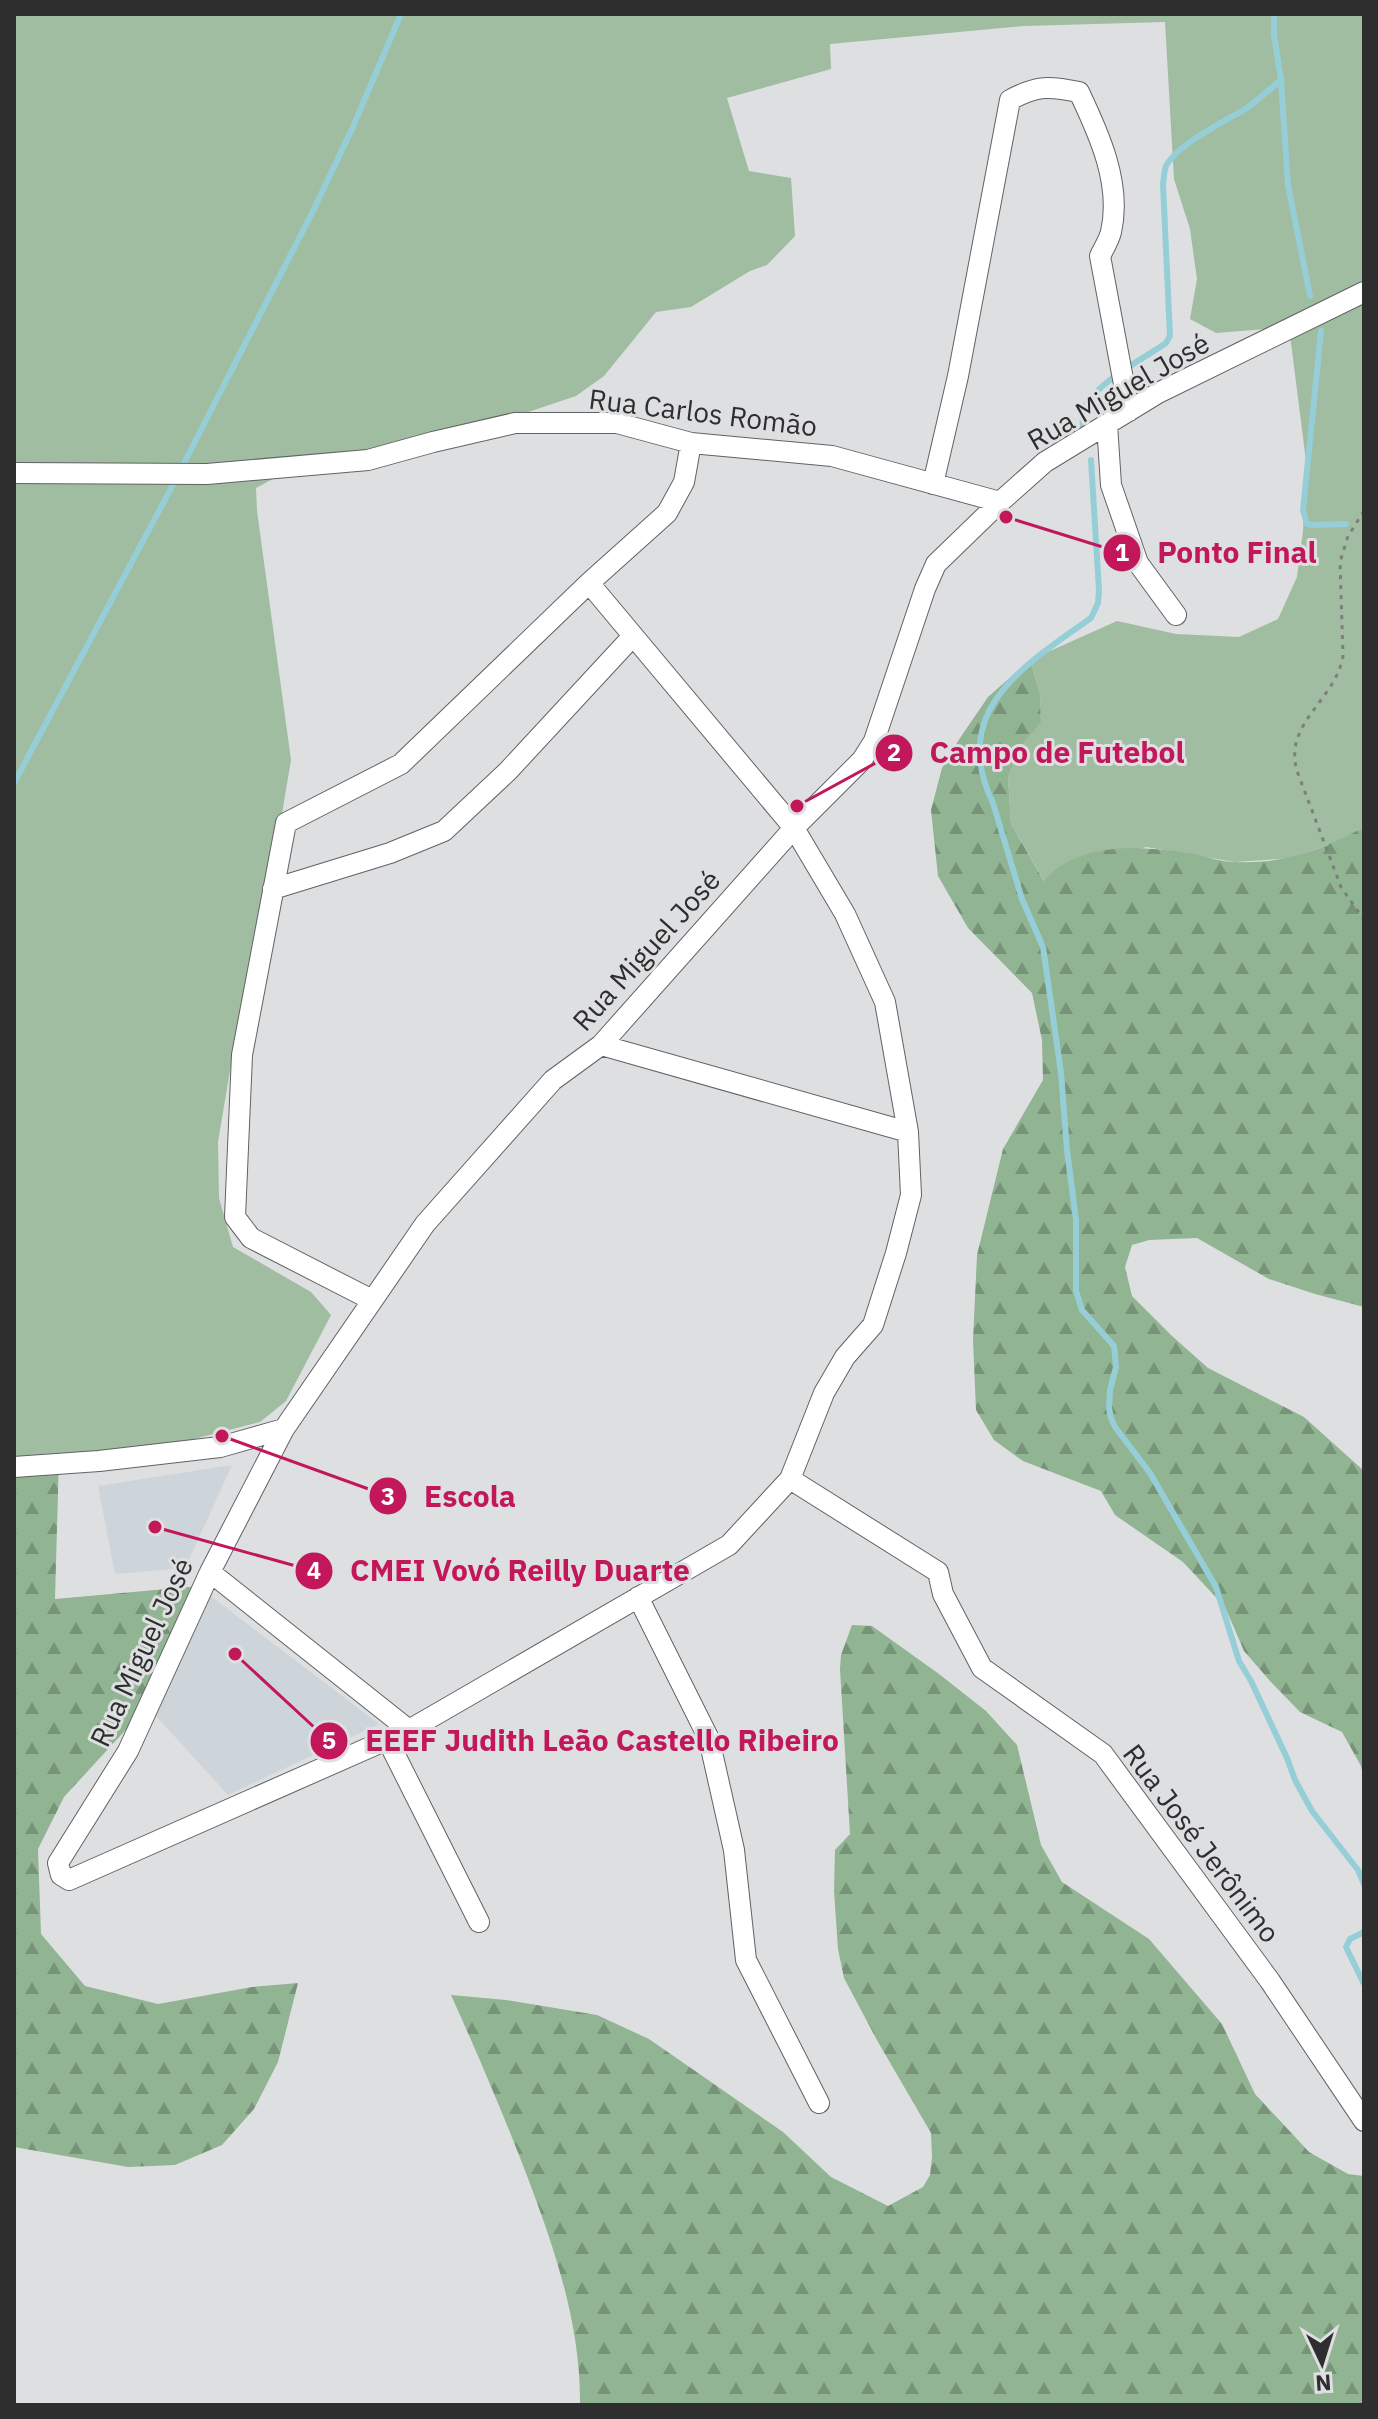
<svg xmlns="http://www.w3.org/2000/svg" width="1378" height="2419" font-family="'IBM Plex Sans',sans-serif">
  <defs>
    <pattern id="forest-firs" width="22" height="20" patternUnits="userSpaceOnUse" patternTransform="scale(2)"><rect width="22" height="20" fill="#91b493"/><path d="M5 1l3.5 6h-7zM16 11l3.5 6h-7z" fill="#779378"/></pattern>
  </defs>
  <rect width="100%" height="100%" fill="#dedfe1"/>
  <path fill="#cdd4da" d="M232,1465L185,1568L115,1574L98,1486Z
    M208,1594L379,1724L228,1795L155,1715Z"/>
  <path fill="#a0bca1" d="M14,14H1364V827L1335,842L1293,858L1235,862L1146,847L1045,882L1011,824L1008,777L1021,746L1041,721L1040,694L1030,660L1117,621L1176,634L1239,637L1278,619L1297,577L1303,531L1306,461L1289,327L1216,333L1190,319L1197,279L1190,229L1174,179L1165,22L1024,26L830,44L831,69L727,98L749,171L791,178L795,236L767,265L750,271L691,307L656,312L604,376L576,396L501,421L425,442L306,461L256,488L257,511L291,760L270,885L241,1005L218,1142L219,1198L233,1247L311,1292L331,1315L286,1401L260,1422L163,1447L14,1461Z"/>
  <path fill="url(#forest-firs)" d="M1030,660L1040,694L1041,722L1021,746L1008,777L1011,824L1044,881C1078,840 1146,846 1194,854C1207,857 1222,862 1236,862C1286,864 1321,850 1364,827V1307L1315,1294L1269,1279L1197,1238L1149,1240L1132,1245L1125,1267L1132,1296L1172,1336L1208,1368L1304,1417L1364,1471V1780L1361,1766L1342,1732L1300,1712L1270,1681L1244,1651L1225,1607L1183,1562L1115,1515L1101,1491L1023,1461L994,1440L976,1410L973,1340L977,1255L1003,1149L1043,1080L1042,1040L1032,993L968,928L938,876L931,810L942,768L960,738L988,697Z
    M59,1457L55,1599L211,1585L132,1723L64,1797L38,1849L41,1934L85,1986L158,2004L252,1987L298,1983L278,2062L254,2109L222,2145L175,2165L128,2167L14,2147V1461Z
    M852,1625L872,1626L939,1674L986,1711L1017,1745L1041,1845L1062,1882L1149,1939L1222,2024L1255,2094L1309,2152L1348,2174L1364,2176V2405H580C581,2327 556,2253 529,2181C505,2118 479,2057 451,1995L506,2000L597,2015L649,2039L783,2132L831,2177L888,2206L923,2187L930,2175L932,2157L931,2133L878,2042L844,1978L838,1949L834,1891L835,1850L850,1834L840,1669L841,1655Z"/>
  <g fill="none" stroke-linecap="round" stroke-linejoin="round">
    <path stroke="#96ced8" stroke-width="6" d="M1274,14V35L1281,80L1288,185L1310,296
      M1321,331L1303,510L1307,524L1312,525L1346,524
      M1083,427C1082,418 1083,409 1088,402C1103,379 1143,359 1166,343L1170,336L1163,184C1164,179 1164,171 1166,166C1176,146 1222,122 1242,111C1256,103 1268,90 1281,80
      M1091,460L1099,590L1098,603L1091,618C1025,665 948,710 993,803L1022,899L1043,947L1061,1073L1067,1150L1076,1220V1291L1082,1310L1114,1346L1116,1367L1110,1390L1109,1408L1111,1418L1115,1427L1150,1473L1216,1587L1239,1661L1251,1681L1287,1758L1295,1780L1312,1811L1358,1870L1364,1884
      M181,469L312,213L352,129L401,14
      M14,783L176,479
      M1364,1932L1350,1939L1346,1947L1364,1984"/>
    <defs>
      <path id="minor" d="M1107,424L1111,485L1138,563L1176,615
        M14,473L207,474L368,460L433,442L515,423H617L691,443L832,456L1000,502
        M933,484L958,376L1010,100C1037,85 1050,86 1079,92C1099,134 1122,184 1111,232C1109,240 1104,248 1100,256L1129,411
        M589,583L794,828L845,914L885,1002L908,1132L911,1195L896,1253L873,1325L845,1357L824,1393L790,1479L729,1545L409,1730L69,1880L61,1875L58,1863L128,1751L210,1572L284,1429L425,1224L553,1080L601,1045L794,828L862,760L874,741L925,589L936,564L1000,502L1045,462L1158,393L1364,292
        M273,889L390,853L444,831L508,771L633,636
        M601,1045L908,1132
        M372,1300L251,1238L235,1217L242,1055L286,823L401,764L589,583L667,513L684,482L691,443
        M14,1467L99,1461L220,1447L284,1429
        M790,1479L938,1572L943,1594L982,1668L1103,1754L1270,1981L1364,2121
        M210,1572L409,1730
        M638,1597L709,1739L734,1850L746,1960L819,2103
        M387,1739L479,1922"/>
    </defs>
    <use href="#minor" stroke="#616264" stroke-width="22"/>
    <path stroke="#7e7e7f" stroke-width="3" stroke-dasharray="4 6" stroke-linecap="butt" d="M1364,511L1348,536L1340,562L1343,656C1336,700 1283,723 1297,771L1341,887L1364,920"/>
    <use href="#minor" stroke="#fff" stroke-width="20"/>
  </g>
  <g text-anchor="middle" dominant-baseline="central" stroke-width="6" stroke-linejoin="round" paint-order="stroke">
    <g font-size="28" fill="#2e2e2f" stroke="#dedfe1">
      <text transform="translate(1118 391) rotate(-30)">Rua Miguel José</text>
      <text transform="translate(703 412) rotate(7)">Rua Carlos Romão</text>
      <text transform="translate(646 950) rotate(-48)">Rua Miguel José</text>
      <text transform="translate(141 1652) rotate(-65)">Rua Miguel José</text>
      <text transform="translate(1202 1843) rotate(53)">Rua José Jerônimo</text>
    </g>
  </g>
  <path fill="none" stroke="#c2185b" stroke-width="3" d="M1006 517L1122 553M797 806L894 753M222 1436L388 1496M155 1527L314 1571M235 1654L329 1741"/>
  <g fill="#c2185b" stroke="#dedfe1" stroke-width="3">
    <circle cx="1006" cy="517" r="8"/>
    <circle cx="797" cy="806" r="8"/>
    <circle cx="222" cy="1436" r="8"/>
    <circle cx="155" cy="1527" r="8"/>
    <circle cx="235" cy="1654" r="8"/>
    <circle cx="1122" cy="553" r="20"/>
    <circle cx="894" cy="753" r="20"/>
    <circle cx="388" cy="1496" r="20"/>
    <circle cx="314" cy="1571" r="20"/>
    <circle cx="329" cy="1741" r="20"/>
  </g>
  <g font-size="24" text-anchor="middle" font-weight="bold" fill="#fff">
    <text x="1122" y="561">1</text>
    <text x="894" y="761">2</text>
    <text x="388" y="1505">3</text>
    <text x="314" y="1579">4</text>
    <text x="329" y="1749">5</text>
  </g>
  <g font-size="30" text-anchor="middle" font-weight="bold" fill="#c2185b" stroke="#dedfe1" stroke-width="6" stroke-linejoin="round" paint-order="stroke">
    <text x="1237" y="563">Ponto Final</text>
    <text x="1057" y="763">Campo de Futebol</text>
    <text x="470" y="1507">Escola</text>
    <text x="520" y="1581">CMEI Vovó Reilly Duarte</text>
    <text x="602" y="1751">EEEF Judith Leão Castello Ribeiro</text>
  </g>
  <rect width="1378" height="2419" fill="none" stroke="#2e2e2f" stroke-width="32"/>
  <g transform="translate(1322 2363) rotate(176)" stroke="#dedfe1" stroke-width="6" paint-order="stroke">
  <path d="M0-6L14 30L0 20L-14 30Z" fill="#2e2e2f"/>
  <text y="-12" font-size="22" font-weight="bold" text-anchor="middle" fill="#2e2e2f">N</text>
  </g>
</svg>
